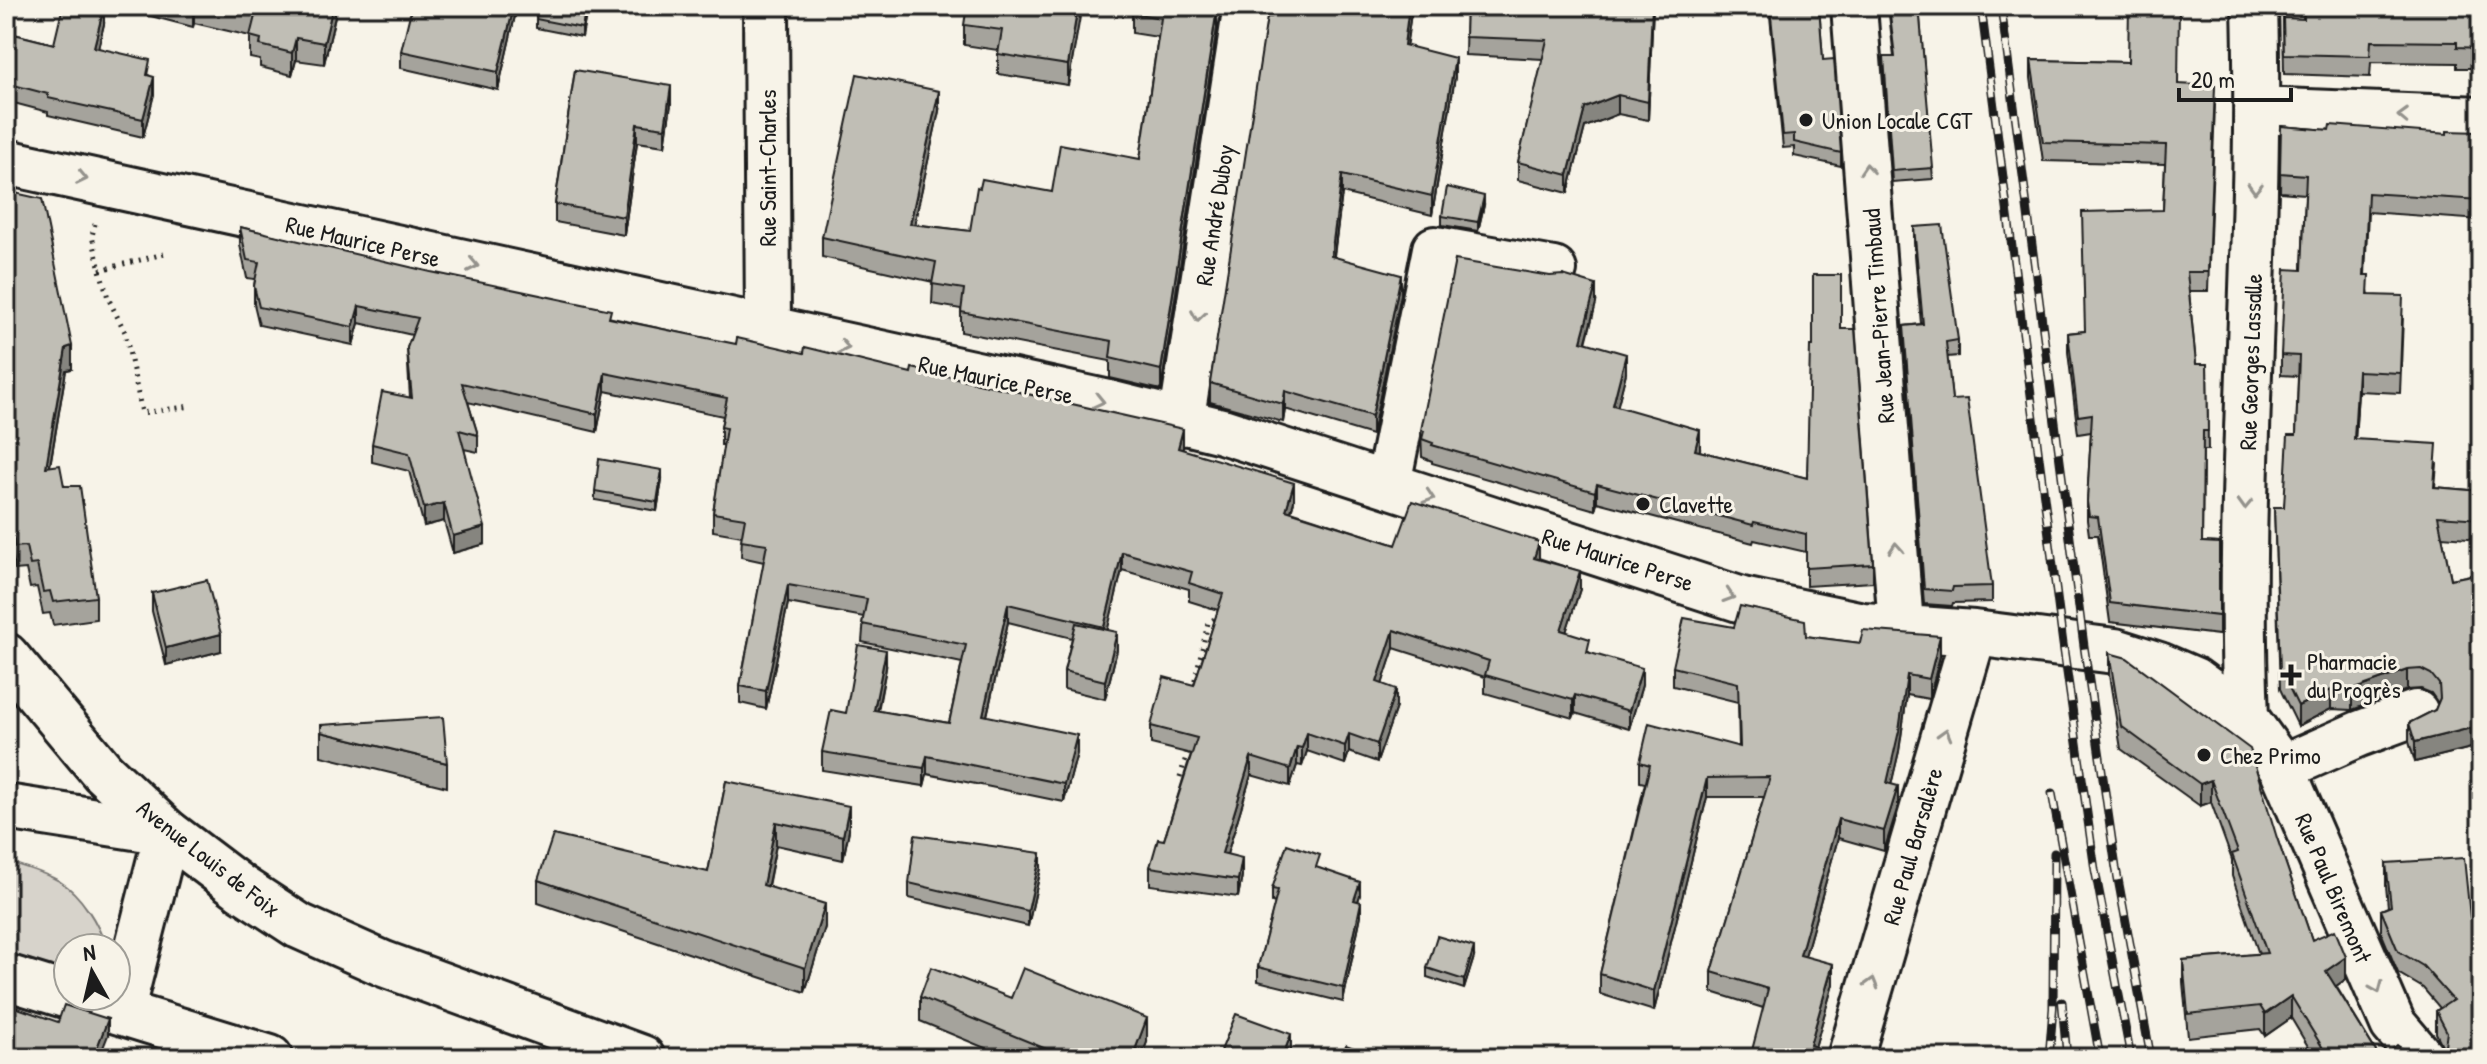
<svg xmlns="http://www.w3.org/2000/svg" width="2487" height="1064" font-family="'Patrick Hand',sans-serif">
  <rect width="100%" height="100%" fill="#f7f3e8"/>
  <filter id="ink" filterUnits="userSpaceOnUse"><feTurbulence type="fractalNoise" baseFrequency=".0125" numOctaves="2"/><feDisplacementMap in="SourceGraphic" scale="16" xChannelSelector="R" yChannelSelector="G"/><feConvolveMatrix kernelMatrix="1 2 1 2 8 2 1 2 1" color-interpolation-filters="sRGB"/></filter>
  <g filter="url(#ink)">
    <path fill="#d7d3cb" stroke="#7a7874" stroke-width="2" d="M6,861C23,867 44,872 59,881C81,894 99,924 106,948H68V979L6,959Z"/>
    <g fill="none" stroke-linecap="round" stroke-linejoin="round">
      <defs>
        <path id="minor" d="M766,6L768,330
          M1854,6L1901,626
          M2258,110L2481,119
          M6,162L1109,403L1222,431L1742,600L1863,625L1974,633L2115,651L2159,665L2194,680L2246,718L2282,768L2393,1024L2422,1058
          M1181,423L1246,6
          M1388,484L1435,249L1554,270
          M2246,718C2236,481 2262,243 2255,6
          M2282,768L2359,734L2416,713
          M6,807L167,832L121,1012
          M6,977L68,996
          M68,996L270,1058
          M1850,1058L1974,633"/>
        <path id="major" d="M6,656L103,772L167,832L241,888L299,926L384,964L642,1058"/>
      </defs>
      <use href="#minor" stroke="#1c1c1c" stroke-width="50"/>
      <use href="#major" stroke="#1c1c1c" stroke-width="50"/>
      <path stroke="#1c1c1c" stroke-width="5" stroke-dasharray="2 6" stroke-linecap="butt" d="M95,224L92,236L100,270L108,298L125,332L142,413L192,406
        M100,270L164,254
        M1193,688L1208,623L1221,615
        M1180,777L1188,750"/>
      <use href="#minor" stroke="#f7f3e8" stroke-width="44"/>
      <use href="#major" stroke="#f7f3e8" stroke-width="44"/>
      <defs>
        <path id="rail" d="M1981,6L2063,644L2095,870L2131,1058
          M2001,6L2084,646L2116,868L2151,1058
          M2052,793L2100,1058
          M2062,1002L2067,1058
          M2049,1058L2053,1008L2054,853"/>
      </defs>
      <use href="#rail" stroke="#1c1c1c" stroke-width="9"/>
      <use href="#rail" stroke="#f7f3e8" stroke-width="6" stroke-dasharray="18" stroke-linecap="butt"/>
    </g>
    <path fill="#a5a39c" stroke="#1c1c1c" stroke-width="2" d="M135,6H335V16L324,64L296,60L292,75L260,67V60L250,58V36L194,23L193,27L135,12Z
      M515,6V16L498,90L401,68V51Z
      M587,6L582,37L536,28V19Z
      M1081,6L1068,85L998,74V50L964,45V25Z
      M1132,6L1217,29L1161,390L1110,378V361L961,332V309L932,304L933,282L822,257V237L939,111L914,224L970,231L1052,192L1140,159L1158,37L1132,33Z
      M1412,6L1406,45L1455,77L1432,215L1342,193L1334,256L1401,294L1372,435L1285,409L1283,422L1210,402V383L1271,17Z
      M1466,6H1653L1648,120L1618,114L1585,127L1568,193L1518,180V162L1543,59L1465,55Z
      M1769,6H1819L1823,60L1841,153V166L1794,156V147L1783,148Z
      M1888,6H1919L1933,179L1892,182L1884,69V57H1894Z
      M2303,6H2481V68H2457V63L2371,62L2370,77L2284,74L2283,18L2303,19Z
      M104,24L98,48L150,76L154,94L143,137L48,115V112L6,101V32L54,44Z
      M2031,60L2128,62L2178,84L2215,105L2208,291H2189L2196,364H2207L2208,450H2203L2202,542L2219,543V635L2110,622L2098,535H2089L2087,520V502L2091,432L2078,434L2068,352V333L2085,331L2163,210L2165,164L2043,161L2031,78Z
      M575,70L671,104L665,146L637,142L624,235L555,222V204Z
      M2281,126L2329,130L2447,134L2481,132V220L2368,212L2365,275L2369,295L2403,316L2400,393L2358,391L2355,439L2437,464L2435,487L2481,491V539L2442,536L2451,579L2481,573V751L2471,748L2415,762L2409,742V723L2435,710L2438,703L2431,693L2421,689L2407,690L2352,710L2331,709L2298,726L2280,689L2274,507H2284L2296,435L2298,376L2281,375V355L2302,270L2305,194L2280,192Z
      M6,191L72,369L66,370L50,466L64,486L96,597V619L53,625L50,613L43,614L37,587L30,588L26,569L15,570L6,511Z
      M1484,205L1478,231L1442,225V216Z
      M240,227L611,319L1183,447L1182,450L1294,501L1291,511L1396,545L1539,560L1580,589L1566,632L1590,653L1642,685L1629,729L1575,713L1573,718L1485,693V677L1394,648L1382,684L1396,707L1377,762L1349,752L1345,764L1307,751L1302,766L1297,765L1290,786L1251,775L1227,854L1242,876L1238,897L1150,885V867L1164,840L1191,754L1151,744V726L1194,685L1218,610L1189,601V589L1122,570L1107,630L1117,650L1105,699L1064,689V671L1072,638L1008,622L987,716L1077,753L1064,802L927,774L924,786L822,770V752L846,713L886,668L878,711L949,723L962,663L862,642L864,617L788,603L766,709L740,703V686L764,562L741,557L742,536L713,531V513L724,445H721V427L723,416L605,391L597,432L468,402L478,435V452L464,449L485,544L453,553L444,521L424,526L409,471L372,462V444L410,398L407,348L412,335L359,323L353,345L259,325L254,304V286L255,279L247,278L240,245Z
      M1914,227L1958,340V356L1947,357L1952,400L1992,586V602L1953,603L1952,606L1924,604L1904,341V326L1921,324L1914,243Z
      M1596,303L1586,343L1626,373L1617,407L1700,449L1699,451L1807,478L1813,346L1841,329L1873,564V582L1806,586V552L1754,540L1753,543L1597,502L1595,510L1432,463V461L1422,457L1421,430Z
      M662,479L657,511L595,500V491Z
      M152,593L221,651L166,665L152,611Z
      M1734,627L1860,643L1940,656L1929,699L1907,695L1899,751L1891,784L1898,806L1884,851L1838,838L1805,956L1833,984L1815,1047L1816,1058L1763,1008L1712,992V972L1764,797H1707L1654,1011L1600,994V974L1645,783L1640,782V762L1739,747L1738,702L1673,686V667Z
      M2109,653L2277,838L2312,940L2346,979L2336,986L2380,1058H2315L2291,1018L2265,1036L2260,1029L2188,1037L2183,982V960L2259,954L2232,876V860L2211,802L2200,806L2121,749L2109,675Z
      M321,732L447,763V787L321,756Z
      M726,781L849,830L843,860L776,845L768,886L825,927L805,992L538,903V880L708,872Z
      M2386,863L2470,917L2481,1058L2438,1055L2443,1047L2436,1033V1011L2440,1008L2423,988L2398,973L2381,932V910L2388,907L2386,886Z
      M1041,868L1028,926L909,898V883Z
      M1320,869L1360,895L1358,901L1361,915L1343,1002L1258,981V967L1275,903L1272,902V889Z
      M1474,957L1464,989L1427,977V968Z
      M920,997L1011,998L1147,1042L1141,1058H1009L920,1021Z"/>
    <path fill="#86857f" stroke="#1c1c1c" stroke-width="2" d="M193,6H194V23L193,27Z
      M333,6H335V16L324,64V43Z
      M514,6H515V16L498,90V72Z
      M586,6L587,9L582,37V28Z
      M1078,6H1081V11L1068,85V65Z
      M1409,6H1412L1404,63V45Z
      M1652,6H1653L1648,120V102Z
      M104,7V24L94,65V47Z
      M1217,9V29L1161,390V370Z
      M296,38V60L292,75V53Z
      M1455,58V77L1432,215V196Z
      M154,77V94L143,137V119Z
      M671,86V104L665,146V128Z
      M939,91V111L910,244V224Z
      M1618,95V114L1585,127L1568,193V175L1585,108Z
      M637,124V142L624,235V217Z
      M1342,175V193L1331,275V256Z
      M1484,196V205L1478,231V222Z
      M1401,275V294L1372,435V416Z
      M1596,285V303L1581,360V341Z
      M359,306V323L353,345V327Z
      M72,346V369L66,370L46,489V467L66,348Z
      M1626,354V373L1613,424V405Z
      M2358,371V391L2354,459V439Z
      M605,373V391L597,432V414Z
      M1285,391V409L1283,422V404Z
      M1183,429V447L1178,466V448Z
      M1700,430V449L1695,469V450Z
      M662,470V479L657,511V502Z
      M1294,483V501L1286,528V510Z
      M1597,484V502L1595,510V492Z
      M444,503V521L424,526V508Z
      M485,527V544L453,553V536Z
      M1539,542V560L1534,558Z
      M1122,552V570L1104,645V627Z
      M1580,571V589L1561,648V630Z
      M788,585V603L766,709V691Z
      M1008,604V622L983,733V715Z
      M1394,630V648L1377,700V682Z
      M1117,632V650L1105,699V681Z
      M221,634V651L166,665V648Z
      M1940,636V656L1929,699V679Z
      M886,650V668L874,728V710Z
      M1642,668V685L1629,729V711Z
      M2407,670V690L2352,710V690Z
      M1907,675V695L1899,751L1887,803V783Z
      M1396,689V707L1377,762V744Z
      M2331,690V709L2298,726V706Z
      M1575,695V713L1573,718V700Z
      M2471,728V748L2415,762V742Z
      M1307,733V751L1302,766V748Z
      M1349,734V752L1345,764V746Z
      M1077,735V753L1064,802V784Z
      M1297,747V765L1290,786V769Z
      M927,756V774L924,786V768Z
      M1251,757V775L1222,871V853Z
      M1707,778V797L1654,1011V991Z
      M2211,780V802L2200,806V784Z
      M1898,786V806L1884,851V831Z
      M849,806V830L843,860V836Z
      M1838,819V838L1800,974V955Z
      M776,822V845L763,908V885Z
      M1041,853V868L1028,926V911Z
      M1242,858V876L1238,897V880Z
      M1360,882V895L1354,913V900Z
      M1361,902V915L1343,1002V988Z
      M825,904V927L805,992V968Z
      M1474,947V957L1464,989V980Z
      M2346,957V979L2326,993V971Z
      M1833,964V984L1812,1058L1810,1045Z
      M2291,996V1018L2265,1036V1014Z
      M1147,1018V1042L1141,1058H1132Z
      M108,1019V1035L99,1058H93Z
      M1291,1034V1052L1288,1058H1282Z"/>
    <path fill="#c0beb5" stroke="#1c1c1c" stroke-width="2" d="M63,6L104,7L94,47L150,60L147,75L154,77L143,119L48,98V94L6,83V32L54,44Z
      M214,6H333L324,43L296,38L292,53L260,45L261,39L250,36L255,16Z
      M412,6H514L498,72L401,51Z
      M538,6H586L582,28L536,19Z
      M967,6H1078L1068,65L998,54L1002,30L964,25Z
      M1132,6H1212V9H1217L1161,370L1110,358L1112,341L961,312L964,289L932,284L936,262L822,237L857,74L939,91L910,224L970,231L977,187L980,188L982,179L1052,192L1060,144L1140,159L1161,18L1132,13Z
      M1271,6H1409L1404,45L1455,58L1432,196L1342,175L1331,256L1401,275L1372,416L1285,391L1283,404L1210,383L1267,17H1271Z
      M1466,6H1652L1648,102L1618,95L1585,108L1568,175L1518,162L1547,40L1465,37Z
      M1770,6H1819L1823,60L1834,59L1841,153L1794,142V134L1783,135Z
      M1889,6H1919L1933,168L1892,171L1884,57H1895Z
      M2129,6H2179L2178,84L2215,86L2208,272H2187L2196,364H2207L2208,431H2203L2202,542L2219,543V616L2110,603L2098,517L2089,516L2087,502L2092,414L2078,416L2068,333L2085,331L2082,212L2163,210L2166,145L2043,142L2031,60L2128,62Z
      M2304,6H2481V48L2457,47V42L2371,41L2370,56L2284,54L2283,18L2304,19Z
      M575,70L671,86L665,128L637,124L624,217L555,204Z
      M2330,125L2447,134V131L2481,132V200L2368,193L2364,275H2369L2368,295L2403,296L2400,373L2358,371L2354,439L2437,444L2434,487L2481,491V519L2438,516L2451,579L2481,573V731L2471,728L2415,742L2409,723L2435,710L2440,698L2439,684L2431,674L2421,669L2407,670L2352,690H2331L2298,706L2280,669L2274,507H2284L2288,435H2296L2299,356L2281,355L2285,269L2302,270L2306,175L2280,173L2281,126L2329,130Z
      M1447,187L1484,196L1478,222L1442,216Z
      M6,191L42,199L72,346L66,348L46,467L60,465L64,486H80L96,597L53,602L50,591L43,592L37,564L30,565L26,546L15,547L6,489Z
      M1942,225L1958,340L1946,342L1952,400L1967,399L1992,586L1953,587L1952,591L1924,589L1904,326L1923,324L1914,227Z
      M240,227L431,272L611,310L609,318L736,344L737,338L804,353L805,347L911,373L912,368L1183,429L1178,448L1294,483L1286,510L1396,545L1412,501L1539,542L1534,558L1580,571L1561,630L1590,639L1587,652L1642,668L1629,711L1575,695L1573,700L1485,675L1489,661L1394,630L1377,682L1396,689L1377,744L1349,734L1345,746L1307,733L1302,748L1297,747L1290,769L1251,757L1222,853L1242,858L1238,880L1150,867L1158,839L1164,840L1197,738L1151,726L1164,677L1194,685L1223,594L1189,583L1192,572L1122,552L1104,627L1008,604L983,715L1077,735L1064,784L927,756L924,768L822,752L831,710L846,713L858,645L886,650L874,710L949,723L966,645L862,624L867,599L788,585L766,691L740,686L767,544L741,540L745,518L713,513L726,428L721,427L727,398L605,373L597,414L462,383L478,435L459,430L485,527L453,536L444,503L424,508L409,453L372,444L382,392L412,398L407,348L418,318L359,306L353,327L259,307L254,286L259,262L247,260Z
      M1455,260L1550,276L1563,275L1596,285L1581,341L1626,354L1613,405L1700,430L1695,450L1807,478L1810,346H1813V275H1841V329H1855L1873,564L1806,568V534L1754,522L1753,525L1597,484L1595,492L1432,445L1433,443L1422,439L1424,431L1421,430Z
      M599,459L662,470L657,502L595,491Z
      M207,580L221,634L166,648L152,593Z
      M1740,606L1805,620L1806,636L1860,643L1863,630L1940,636L1929,679L1907,675L1899,731L1887,783L1898,786L1884,831L1838,819L1800,955L1833,964L1810,1045L1816,1047L1813,1058H1750L1768,989L1712,972L1770,777L1707,778L1654,991L1600,974L1650,765L1640,762L1649,723L1740,747L1738,683L1673,667L1684,618L1734,627Z
      M1076,623L1117,632L1105,681L1064,671Z
      M2109,653L2127,658L2250,749L2277,838L2312,940L2335,930L2346,957L2326,971L2380,1058H2329L2291,996L2265,1014L2260,1006L2188,1014L2183,960L2267,953L2232,854L2238,852L2211,780L2200,784L2121,726Z
      M443,717L447,763L321,732V725Z
      M726,781L849,806L843,836L776,822L763,885L825,904L805,968L538,880L553,835L708,872Z
      M915,835L1041,853L1028,911L909,883Z
      M1287,844L1320,855L1316,867L1360,882L1354,900L1361,902L1343,988L1258,967L1278,890L1272,889Z
      M2464,858L2470,917L2481,916V1053L2477,1058H2431L2438,1055L2445,1045L2447,1032L2436,1011L2453,1000L2423,966L2398,951L2381,910L2391,906L2386,863Z
      M1437,936L1474,947L1464,980L1427,968Z
      M931,967L1011,998L1023,968L1147,1018L1132,1058H1068L920,997Z
      M6,1004L58,1022L64,1005L108,1019L93,1058H6Z
      M1236,1014L1291,1034L1282,1058H1218Z
      M1346,1045L1380,1058H1341Z
      M2397,1045L2413,1058H2382Z"/>
    <defs><path id="oneway-chevron" d="M-2-3.5L2.5 0L-2 3.5" fill="none" stroke-width="1.6" stroke-linecap="round" stroke-linejoin="round" transform="scale(2)"/></defs>
    <g stroke="#94928c">
      <use href="#oneway-chevron" transform="translate(2403 116) rotate(-178)"/>
      <use href="#oneway-chevron" transform="translate(1867 169) rotate(-94)"/>
      <use href="#oneway-chevron" transform="translate(82 178) rotate(12)"/>
      <use href="#oneway-chevron" transform="translate(2255 188) rotate(92)"/>
      <use href="#oneway-chevron" transform="translate(473 265) rotate(12)"/>
      <use href="#oneway-chevron" transform="translate(1198 316) rotate(99)"/>
      <use href="#oneway-chevron" transform="translate(844 347) rotate(12)"/>
      <use href="#oneway-chevron" transform="translate(1099 401) rotate(13)"/>
      <use href="#oneway-chevron" transform="translate(1429 497) rotate(18)"/>
      <use href="#oneway-chevron" transform="translate(2245 504) rotate(92)"/>
      <use href="#oneway-chevron" transform="translate(1896 548) rotate(-94)"/>
      <use href="#oneway-chevron" transform="translate(1729 596) rotate(18)"/>
      <use href="#oneway-chevron" transform="translate(1945 734) rotate(-74)"/>
      <use href="#oneway-chevron" transform="translate(1872 983) rotate(-74)"/>
      <use href="#oneway-chevron" transform="translate(2377 988) rotate(67)"/>
    </g>
  </g>
  <g fill="#1c1c1c" stroke="#f7f3e8" stroke-width="3">
    <circle cx="1806" cy="120" r="8"/>
    <circle cx="1643" cy="504" r="8"/>
    <path d="M2287 663h8v8h8v8h-8v8h-8v-8h-8v-8h8z"/>
    <circle cx="2204" cy="755" r="8"/>
  </g>
  <g text-anchor="middle" dominant-baseline="central" stroke-width="6" stroke-linejoin="round" paint-order="stroke">
    <g font-size="24" fill="#1c1c1c" stroke="#f7f3e8" text-anchor="start">
      <text x="1822" y="120">Union Locale CGT</text>
      <text x="1659" y="504">Clavette</text>
      <text x="2307" y="661">Pharmacie<tspan x="2307" dy="28">du Progrès</tspan></text>
      <text x="2220" y="755">Chez Primo</text>
    </g>
    <g font-size="24" fill="#1c1c1c" stroke="#f7f3e8">
      <text transform="translate(767 168) rotate(-90)">Rue Saint-Charles</text>
      <text transform="translate(1214 215) rotate(-81)">Rue André Duboy</text>
      <text transform="translate(363 241) rotate(13)">Rue Maurice Perse</text>
      <text transform="translate(1878 316) rotate(-94)">Rue Jean-Pierre Timbaud</text>
      <text transform="translate(2250 362) rotate(-88)">Rue Georges Lassalle</text>
      <text transform="translate(996 379) rotate(12)">Rue Maurice Perse</text>
      <text transform="translate(1618 559) rotate(18)">Rue Maurice Perse</text>
      <text transform="translate(1912 846) rotate(-74)">Rue Paul Barsalère</text>
      <text transform="translate(209 858) rotate(38)">Avenue Louis de Foix</text>
      <text transform="translate(2334 888) rotate(67)">Rue Paul Biremont</text>
    </g>
  </g>
  <rect width="2487" height="1064" fill="none" stroke="#f7f3e8" stroke-width="32"/>
  <rect x="16" y="16" width="2455" height="1032" fill="none" stroke="#1c1c1c" stroke-width="3" filter="url(#ink)"/>
  <g transform="translate(92 972) rotate(352)"><circle r="38" fill="#f7f3e8" stroke="#9f9d96" stroke-width="2"/>
  <path d="M0-6L14 30L0 20L-14 30Z" fill="#1c1c1c"/>
  <text y="-12" font-size="22" font-weight="bold" text-anchor="middle" fill="#1c1c1c">N</text>
  </g>
  <path d="M2179 88v12h112v-12" fill="none" stroke="#1c1c1c" stroke-width="4"/>
  <text x="2191" y="88" font-size="24" fill="#1c1c1c" stroke="#f7f3e8" stroke-width="6" paint-order="stroke">20 m</text>
</svg>
